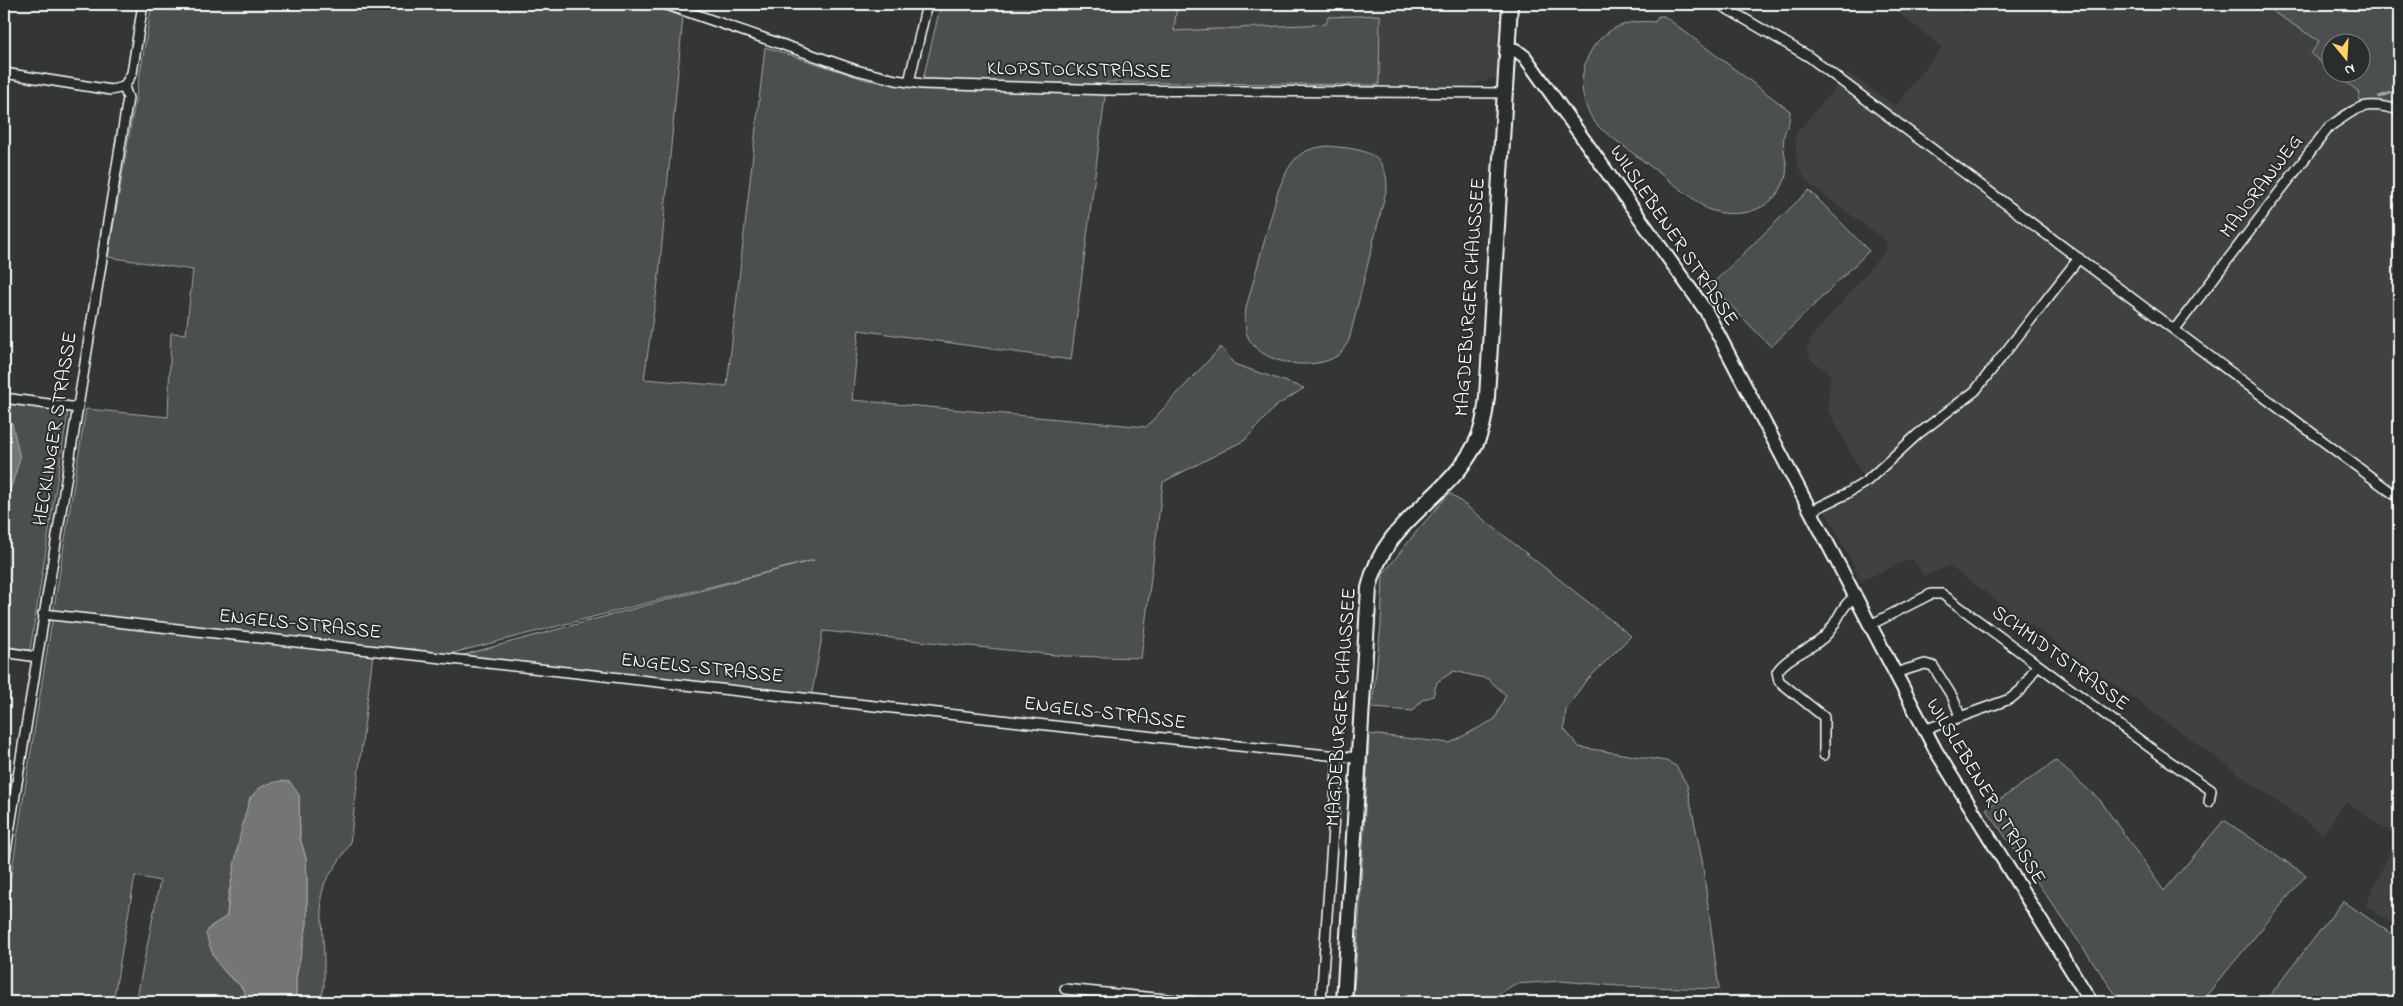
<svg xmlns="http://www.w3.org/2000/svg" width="2403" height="1006" font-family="'Indie Flower',sans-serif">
  <rect width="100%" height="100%" fill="#333536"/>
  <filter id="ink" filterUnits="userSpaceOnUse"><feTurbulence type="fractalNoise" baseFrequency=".02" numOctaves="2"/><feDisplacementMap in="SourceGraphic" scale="10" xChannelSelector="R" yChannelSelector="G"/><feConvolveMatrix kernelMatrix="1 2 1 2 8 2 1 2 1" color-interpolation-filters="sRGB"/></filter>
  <g filter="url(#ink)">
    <path fill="#404243" d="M1177,4H1499L1497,77L1468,86L1379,85L1380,15L1326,24L1174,31Z
      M1887,4H1951L1966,15L1974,4H2261L2319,41L2311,55L2330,70V72L2334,73L2358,91L2399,110V928L2365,906L2397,837L2346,802L2323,834L1949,566L1924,576L1912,558L1861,581L1820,499L1863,476L1827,408L1831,375L1811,360L1807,350L1811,338L1886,250L1887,242L1808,183L1797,165L1795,135L1848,73L1896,106L1942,47Z"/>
    <path fill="#4c4f50" stroke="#a6a7a8" d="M152,4H646L683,17L659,275L644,379L727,386L765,47L867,80L918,88L923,79L941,4H1177L1174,31L1326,24L1328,17L1380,15L1379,85L1107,82L1071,360L859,330L852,400L1146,427L1221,347L1234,364L1304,388L1275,407L1245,440L1163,482L1141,658L1065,656L823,631L811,698L448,659L814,560L449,654L374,645L350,844L325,882L321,897L324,958V986L321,1002H296V978L307,924V879L306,858L300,838L299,795L250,797L228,896L227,916L210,927C214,938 219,964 225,972C236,985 245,983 247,1002H136L160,881L135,876L113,1002H4V919L86,409L168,417L171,333L186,334L193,270L108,257Z
      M2261,4H2399V110L2361,105L2358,91L2334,73L2360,72V42H2330V70L2311,54L2319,41Z
      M1658,16H1664L1790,111C1790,125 1786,126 1784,136C1781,150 1790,165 1785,179C1774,212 1737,220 1707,209L1601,129C1570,100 1578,42 1620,26C1631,21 1643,21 1655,22Z
      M1328,146C1357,149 1387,149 1387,187L1349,340C1346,345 1342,353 1337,356C1313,371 1263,365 1249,339C1244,330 1245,318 1246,308L1278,191C1290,163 1295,149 1328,146Z
      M1809,190L1869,251L1771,347L1711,285Z
      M4,402L68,412L30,650L4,646Z
      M1450,493L1631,636L1584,683L1566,710L1564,729L1579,747L1666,761L1676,766L1687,785L1702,860L1719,989L1618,986L1561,981L1515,984L1486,1002H1353L1359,923L1369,734L1450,743L1495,719L1506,695L1488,679L1454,671L1437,682L1433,696L1422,700L1413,711L1372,708L1381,625L1383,574L1417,531Z
      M2056,761L2100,800L2164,891L2224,820L2306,875L2201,1002H2121L1986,809Z
      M2343,901L2399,939V1002H2265Z"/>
    <path fill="#737576" stroke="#abacad" d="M4,422L12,423L20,458L4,511Z
      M281,781L290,782L299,795L300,838L306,858L307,879V924L296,978V1002H247C245,985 235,982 224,971C214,960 210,948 206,934L210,927L227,916C228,898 243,808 252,796C260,785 268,783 281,781Z"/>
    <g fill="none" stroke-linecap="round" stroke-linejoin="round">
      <path stroke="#abacad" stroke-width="2.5" d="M2379,97L2399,90"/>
      <defs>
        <path id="street" d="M665,4L856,70L896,80L922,84L1109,90L1504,93
          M1719,4L1808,56L2399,498
          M4,73L111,90L124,87
          M909,82L927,4
          M124,87L132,73L143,4
          M2175,329L2329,127C2358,107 2363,100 2399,110
          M4,398L78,408
          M1811,511L1846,494L1867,481L1918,434L1975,391L2079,258
          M43,614L1209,743L1358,758
          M1870,625L1931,594H1942L2156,752L2211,790L2209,802
          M4,652L37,657
          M1895,673L1925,664L1933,666L1953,698L1960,716
          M1924,730L2010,699L2021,690L2037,665
          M1824,755V717L1779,681L1777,672C1789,654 1813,650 1827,634C1838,622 1841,605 1855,597
          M4,863L128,98L124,87
          M1065,989L1196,1002
          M1321,1002L1338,757"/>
        <path id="secondary" d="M1507,48L1516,50L1525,57L1706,311L1936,751L2091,1002"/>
        <path id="primary" d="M1344,1002L1369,588C1384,519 1446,501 1475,445C1483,430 1485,414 1487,397L1510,4"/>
      </defs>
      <use href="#street" stroke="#fff" stroke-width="12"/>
      <use href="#secondary" stroke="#fff" stroke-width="16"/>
      <use href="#primary" stroke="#fff" stroke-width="18"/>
      <use href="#street" stroke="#2a2d2e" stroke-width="9"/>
      <use href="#secondary" stroke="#2a2d2e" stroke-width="12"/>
      <use href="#primary" stroke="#2a2d2e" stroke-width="14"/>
    </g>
  </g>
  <g text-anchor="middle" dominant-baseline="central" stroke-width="4" stroke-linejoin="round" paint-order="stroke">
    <g font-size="20" fill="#fff" stroke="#2a2d2e">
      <text transform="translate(1079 71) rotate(1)">KLOPSTOCKSTRASSE</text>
      <text transform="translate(2262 187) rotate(-53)">MAJORANWEG</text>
      <text transform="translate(1673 236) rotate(56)">WILSLEBENER STRASSE</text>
      <text transform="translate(1471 297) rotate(-86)">MAGDEBURGER CHAUSSEE</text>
      <text transform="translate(56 429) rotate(-81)">HECKLINGER STRASSE</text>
      <text transform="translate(300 625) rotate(6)">ENGELS-STRASSE</text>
      <text transform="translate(2060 659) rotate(36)">SCHMIDTSTRASSE</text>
      <text transform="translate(702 669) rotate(6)">ENGELS-STRASSE</text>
      <text transform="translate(1342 707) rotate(-86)">MAGDEBURGER CHAUSSEE</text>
      <text transform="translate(1105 714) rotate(7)">ENGELS-STRASSE</text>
      <text transform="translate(1985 792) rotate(59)">WILSLEBENER STRASSE</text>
    </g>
  </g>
  <rect width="2403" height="1006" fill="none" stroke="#2a2d2e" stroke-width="20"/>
  <rect x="10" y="10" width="2383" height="986" fill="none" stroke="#fff" stroke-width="2" filter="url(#ink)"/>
  <g transform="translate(2346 58) rotate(162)"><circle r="24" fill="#2a2d2e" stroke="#7f8182"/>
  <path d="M0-4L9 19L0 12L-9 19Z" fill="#ffd166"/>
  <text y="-8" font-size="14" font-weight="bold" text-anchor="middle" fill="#ffffff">N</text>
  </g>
</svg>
